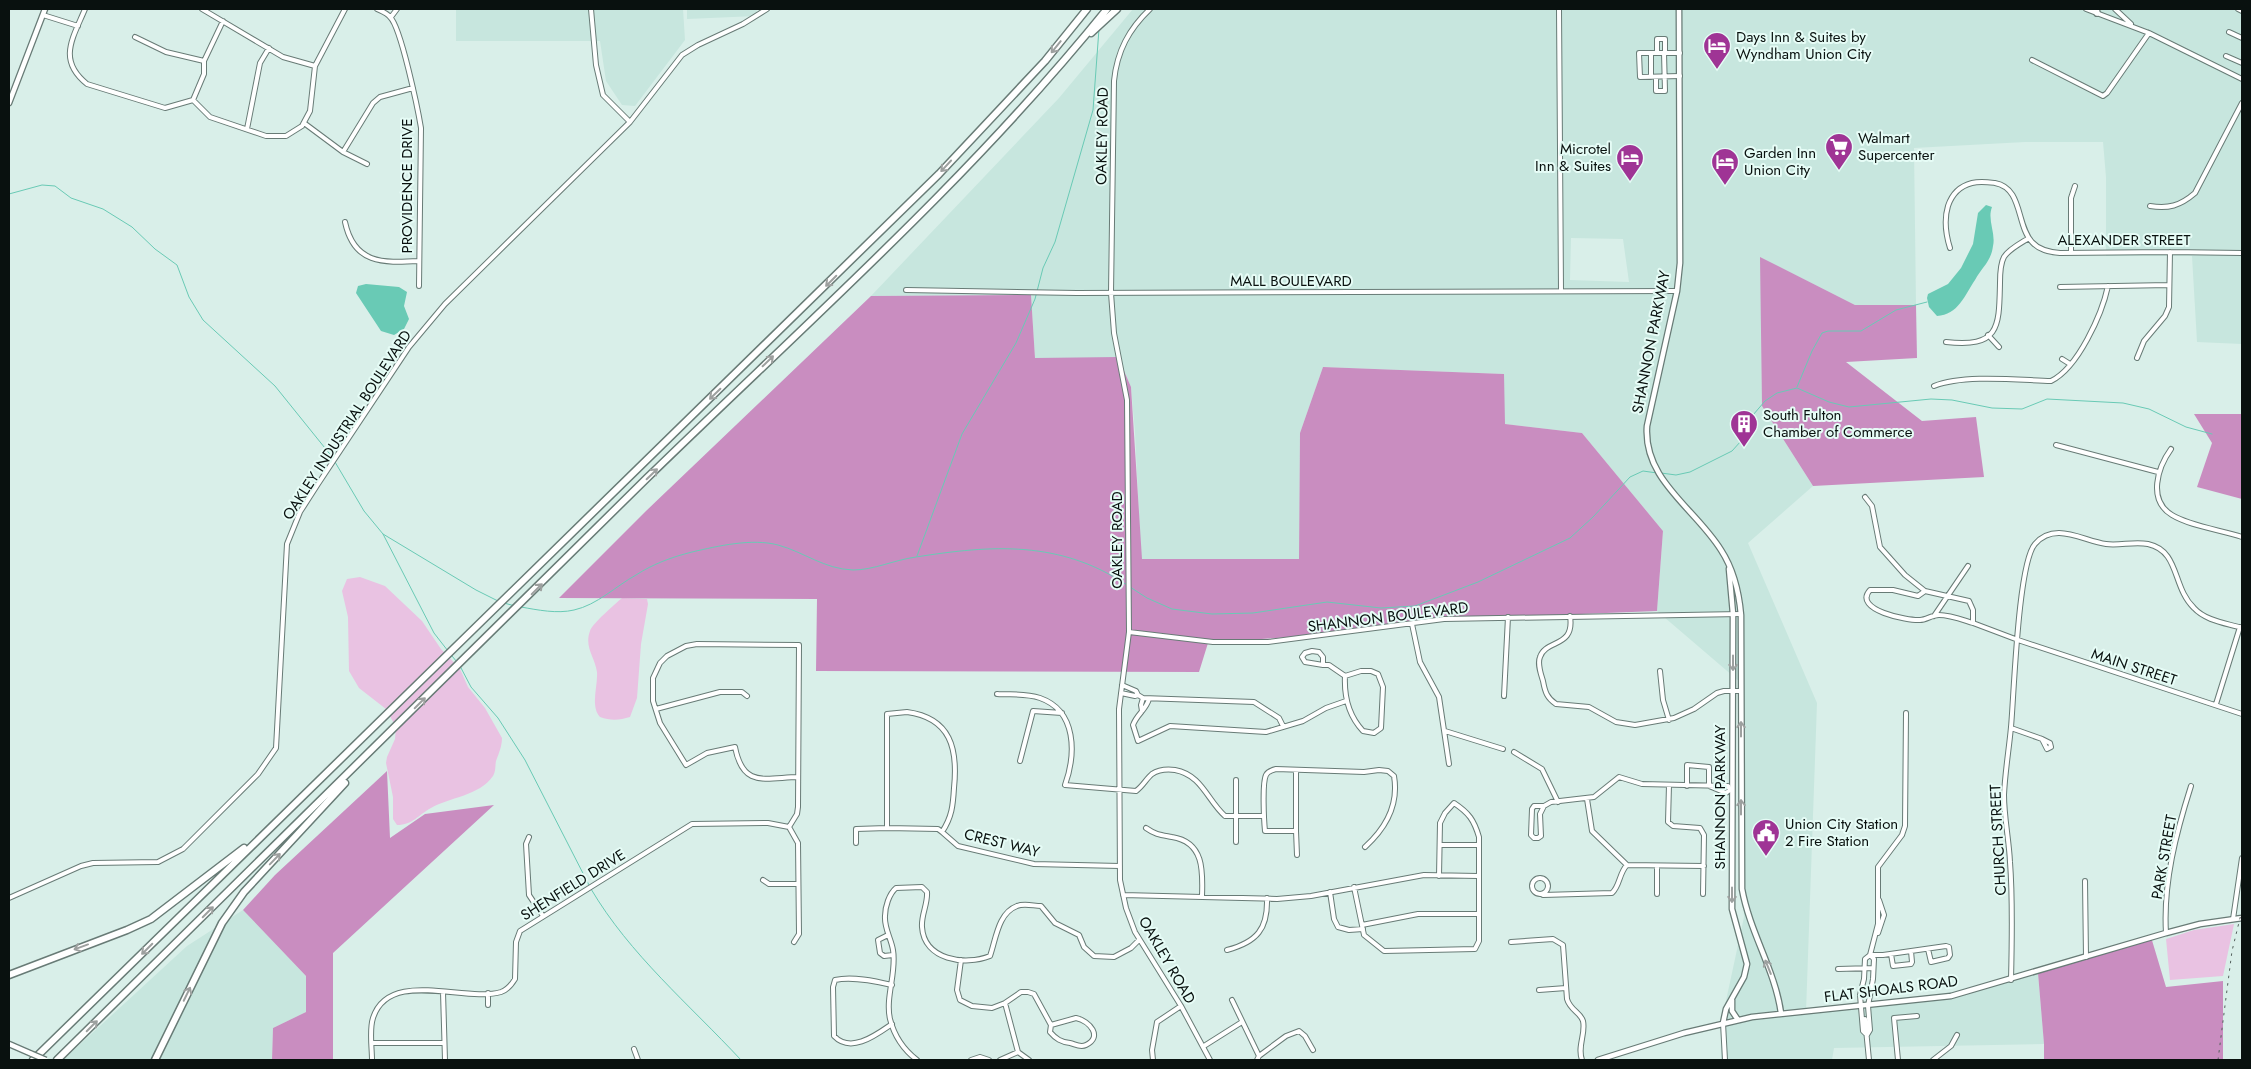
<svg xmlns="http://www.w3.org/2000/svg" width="2251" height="1069" font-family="Jost,sans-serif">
  <rect width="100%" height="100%" fill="#d9efe9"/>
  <path fill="#c7e6de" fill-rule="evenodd" d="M456,9H683L685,40L635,106L622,105L606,81L600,41H456Z
    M687,9H757L756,16L687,19Z
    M1133,9H2242V344L2197,342L2192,256H2106V177L2103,142H2025L1914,148L1916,305H1855L1761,258L1762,406L1813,486L1748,543L1817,703L1806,1012L1952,997L2038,973L2044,1044L1834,1048L1832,1060H1721V1024L1744,917L1738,804L1740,682L1657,611L1663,531L1582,433L1504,424V374L1323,367L1300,433L1299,559H1141L1135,432L1131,387L1118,358H1035L1031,295L871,296L1059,98ZM1571,238L1623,239L1629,282L1570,280Z
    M243,910L306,976V1012L273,1028L272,1060H63L187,946Z"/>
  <path fill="#e9c2e2" d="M360,577L385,586L422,621L441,649L460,669L468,687L485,708L502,738C502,746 499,753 496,761C495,766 496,771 493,776C479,796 450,797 431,808C418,815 413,825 397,825L393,819V797L386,763L387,757L395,739L396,727L386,709L359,688L349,671L348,617L342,591L347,579Z
    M622,598L647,599L648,604L641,644L637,698L630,717C620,720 611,721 600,717C590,706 598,686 597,672C595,657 584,647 590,631C592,624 615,604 622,598Z
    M2234,924L2223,976L2170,980L2166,939L2194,930Z"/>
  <path fill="#c98dc0" d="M1760,257L1855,305H1916L1917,358L1846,362L1922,421L1976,417L1984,477L1813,486L1762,406Z
    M1031,295L1035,358L1118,357L1131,387L1142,559H1299L1300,433L1323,367L1504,374L1505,424L1582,433L1663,531L1657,611L1407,621L1303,636L1208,643L1199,672L816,671L817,599L559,598L646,511L871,296Z
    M2194,414H2242V499L2197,487L2212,443Z
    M387,771L390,838L425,814L494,805L333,953V1060H272L273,1028L306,1012V976L243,910L275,875Z
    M2151,937L2166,987L2223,981V1060H2044V1044L2038,973Z"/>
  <path fill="#69cab5" d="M1986,205L1992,207C1987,220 1996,233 1993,246C1991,262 1982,267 1975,280C1965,295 1958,315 1937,316L1929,307L1927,298L1928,294L1948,284L1961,268L1973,244L1978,213Z
    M366,284L399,287L407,292L404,306L409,319L404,329L394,335L381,331L356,293L358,286Z"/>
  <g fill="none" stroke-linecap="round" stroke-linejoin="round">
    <path stroke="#69cab5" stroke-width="1" d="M9,194L42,185L55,186L71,198L103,209L132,227L155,249L177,265L189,297L203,320L275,386L333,458
      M1797,387L1812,351L1822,333L1828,331H1861L1896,310L1927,302
      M335,462L364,511L383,534L434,633L448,651
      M1661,473L1676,475L1690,472L1732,451L1741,441L1747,422L1765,401L1777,393L1797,388L1829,402L1849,407L1931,399L1952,400L1992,408L2022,409L2047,399L2123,403L2149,409L2186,427L2212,434
      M383,534L476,590L498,601
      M917,556L962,434L1016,343L1035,299L1043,268L1055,242L1093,110L1099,29
      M1130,587L1147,598L1172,609L1212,614L1253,613L1327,602L1381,608L1415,606L1478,582L1570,538L1593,517L1630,477L1643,471L1657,473
      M504,603L515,606
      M521,607C538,610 557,614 574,610C597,605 616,586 636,575C653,564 672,557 692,552C718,546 752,538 778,545C804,552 824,569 853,570C874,570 894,560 916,557C992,545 1060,540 1127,585
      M452,656L457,662
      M460,666L471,687L498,718L525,760L589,885
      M591,889C630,955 689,1004 741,1060"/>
    <defs>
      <path id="minor" d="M85,9C73,38 57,60 87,84L165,108L193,100L204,74V61L223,21
        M202,9L283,57L315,66
        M377,9C381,11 387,13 390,17C401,27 418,110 421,128L419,286
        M591,9L596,65L603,95L630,122
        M1150,9C1129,29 1117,51 1114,81L1111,293L1114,333L1127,400L1129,632L1119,709L1120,880L1126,908L1135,932L1181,1006L1210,1060
        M1559,9L1561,291
        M2086,9L2149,33L2242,79
        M2115,9L2131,24
        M2238,9L2242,11
        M43,15L78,26
        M391,17L397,9
        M2229,32L2242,38
        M135,37L166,52L204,61
        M1651,53V77
        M1657,53V39H1665V53
        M1680,53H1639L1640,77L1680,76
        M2226,56L2242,63
        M2032,60L2103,96L2107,93L2149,33
        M1656,77V91H1665L1664,53
        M193,100L210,117L266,136H286L302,126L310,111L315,66L345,9
        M304,123L343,152L367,164
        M247,129L260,63L269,48
        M343,152L373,103L380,97L413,88
        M2150,206C2168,209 2180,206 2195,193L2242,103
        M345,222C354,264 382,263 419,261
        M1950,248C1946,235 1944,219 1948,206C1952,194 1960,186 1972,183C1980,181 1987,182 1995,183C2023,188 2016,225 2032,242C2039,250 2049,252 2060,253L2170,252L2242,253
        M2071,253V198L2075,186
        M2060,287L2169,285
        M906,290L1077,293L1677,291
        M1988,335L1999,347
        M1946,342C2000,348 1999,327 2000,283C2000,275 2000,264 2004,257C2009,249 2021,243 2029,238
        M2137,358L2144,341L2165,316L2169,307L2170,252
        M2062,359L2070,364
        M1934,386C1964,374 2018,380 2051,381C2078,368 2102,314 2108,286
        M2056,445L2158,472
        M2171,449C2158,467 2147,500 2172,515C2190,526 2221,530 2242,537
        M1865,497L1872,506L1880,547L1905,575L1925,591L1969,601L1973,610V623L2018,640L2242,714
        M1925,591L1918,596L1893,590H1870C1852,610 1908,621 1920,620C1926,620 1932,615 1939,615C1950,615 1963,620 1973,623
        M1570,616C1575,648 1546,639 1540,657C1537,664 1541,674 1543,681C1545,692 1547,698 1556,704L1589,707L1616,722L1635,725L1674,718L1694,709L1717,693L1724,691H1741
        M1934,616L1968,566
        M1412,624L1420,662L1439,697L1449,764
        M1129,632L1213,642H1268L1444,619L1741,614
        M1312,651L1319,652L1323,657V665L1305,662L1302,657L1305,653Z
        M1323,665H1329L1345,676
        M1361,671H1371L1378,674L1383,687L1381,728L1374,733L1363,731C1349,716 1344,696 1345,676Z
        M1660,671L1663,700L1669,720
        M1122,685L1136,691L1138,695L1143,698L1254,702L1279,718L1283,726
        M1121,693L1135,696L1138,695
        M997,694C1012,695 1025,693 1040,698C1077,711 1076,754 1065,785L1136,791C1143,786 1146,779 1152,774C1158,770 1167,769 1175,770C1202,775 1207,800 1225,816H1263
        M1504,696L1508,617
        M1149,699C1146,710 1137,714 1133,725L1138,741L1170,726L1266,732L1303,721L1326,708L1346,701
        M2216,704L2240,627
        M656,709L720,692H742L747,696
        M1142,711L1141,705L1143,698
        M907,712C951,718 958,749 954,788C953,805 952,817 942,832L938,829L887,828V714Z
        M1906,713L1905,826L1902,835L1878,867V924L1870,955H1883L1946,946L1949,947L1950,955L1948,958L1931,962L1928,949
        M2011,728L2042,739L2047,749L2051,747L2050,743L2042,739
        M1445,731L1503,749
        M1514,752L1542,769L1558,802
        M1020,761L1033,711L1062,713
        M1296,770V831H1265C1264,821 1262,783 1266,775C1268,771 1272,770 1276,769L1364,772L1379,770L1388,771L1394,776C1399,805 1386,828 1365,847
        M1669,785L1668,822L1673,826L1700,828L1704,835L1703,894
        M1687,786V765L1709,767V786
        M1587,799L1592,831L1627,865L1704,866
        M1534,806H1544L1540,814L1541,836L1538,838H1534L1531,835L1532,809Z
        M1544,806L1551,802L1594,797L1619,777L1642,784L1728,786L1730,790L1726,793L1709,786
        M1146,828C1156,835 1161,835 1172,837C1204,842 1203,871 1202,896
        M1296,831L1297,855
        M942,832L958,846L1034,864L1120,866
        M529,837L526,844L529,895L543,916
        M1236,842V780
        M856,843V829L887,828
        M1441,845H1478
        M1657,867V894
        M1532 886a8 8 0 1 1 16 0a8 8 0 1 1-16 0Z
        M763,880L769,884H798
        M2085,881L2086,957
        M1354,887L1364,935L1384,951L1475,949L1479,941V837C1474,820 1469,813 1454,803L1445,813L1440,823L1439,876
        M1330,892L1334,919L1338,927L1349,930L1363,929
        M1123,895L1277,899L1311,896L1424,875L1478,876
        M1543,895L1612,893C1620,886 1619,873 1627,865
        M9,898L81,866L93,863L158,862L183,849L258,774L276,748L287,544L300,512L318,484L409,347L445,304L630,122L682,55L698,45L743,24L767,9
        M2233,919L2242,858
        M1362,925L1418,914H1479
        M1878,933L1884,915L1879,900
        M2166,933C2163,883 2176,833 2191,786
        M888,935L878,940L880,953L884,956L893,955
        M794,942L799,934L798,843L789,827L797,814L798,807L799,645L697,644L686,646L667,656L660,663L653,678V701L660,723L686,765L707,753L735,747C743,788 764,778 798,777
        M1511,942L1553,939L1563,945L1567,999C1570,1010 1581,1013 1583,1021C1586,1034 1577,1046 1582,1060
        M1227,950C1257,942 1268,929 1267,898
        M1891,954L1893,966L1911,964L1912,962L1911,951
        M1870,955L1874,959L1873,979L1868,1006L1870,1030L1867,1035L1863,1031L1860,995L1864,979L1865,959Z
        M961,960L957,990L960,1000L972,1006L992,1008L1005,1003L1021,992H1028L1034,994L1051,1025
        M1838,969L1873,968
        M2011,980C2012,941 2013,901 2010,862C2009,840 2004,817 2004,795C2005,772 2009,749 2011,727C2014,695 2018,563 2035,544C2055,521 2083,541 2106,544C2120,546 2134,541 2148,544C2180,551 2172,587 2194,608C2206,621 2226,623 2242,628
        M892,985C875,981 852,976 835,980L833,987L834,1036C851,1054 876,1035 892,1024
        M1539,990L1566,988
        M443,992L445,1060
        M488,993V1005
        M1232,1000L1259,1056
        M1005,1003L1018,1052
        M1076,1018C1090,1021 1103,1037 1086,1045C1080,1048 1075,1044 1070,1043C1061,1042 1056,1039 1050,1032L1051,1025Z
        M1865,1019L1869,1060
        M1723,1023L1725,1060
        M372,1043H443
        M1204,1046L1242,1022
        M634,1049L638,1060
        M372,1060C372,1047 369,1030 373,1018C389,968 465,1003 501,992C507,990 512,984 515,979L516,942L520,931L692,824L768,823L789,827
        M917,1060C904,1050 894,1035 890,1019C885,997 897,972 893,950C891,938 884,928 885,916C885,907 889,894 896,888L922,887L927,892C928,904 921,915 922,927C924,960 965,966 990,956C996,939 998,913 1017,906C1024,903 1034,906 1041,906L1055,923L1079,935L1084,947L1094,956L1114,957L1131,948L1139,940
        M971,1060L980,1057L989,1060
        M1000,1060L1018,1052L1029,1060
        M1153,1060L1152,1050L1157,1022L1181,1006
        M1257,1060L1259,1056L1286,1036L1299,1031L1305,1036L1313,1050
        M1898,1060L1894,1018L1917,1016
        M1933,1060L1951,1046L1957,1035"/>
      <path id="tertiary" d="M1679,9L1680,263L1677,291L1647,426C1643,480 1695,508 1721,550C1734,570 1739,592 1741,615L1742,889C1750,933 1775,970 1781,1013
        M9,103L45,9
        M1732,1000V1011L1738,1020
        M1723,1023L1726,1009L1744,977L1747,964L1732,909L1733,614L1729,569
        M9,1044L32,1054
        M1598,1060L1684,1033L1752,1017L1951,996L2166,933L2200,924L2242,918"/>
      <path id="primary" d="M2096,9L2097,13"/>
      <path id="motorway" d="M1091,33L1117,9
        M9,975L127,930L151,919L244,848
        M33,1060L939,174L1045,61L1087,9
        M57,1060C254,866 451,672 647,478C804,325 969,180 1107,9
        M155,1060L222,923L244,892L345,783"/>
    </defs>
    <use href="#minor" stroke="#687b76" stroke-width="6"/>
    <use href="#tertiary" stroke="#687b76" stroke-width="7"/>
    <use href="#primary" stroke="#687b76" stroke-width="8"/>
    <use href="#motorway" stroke="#687b76" stroke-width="9"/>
    <use href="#minor" stroke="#fff" stroke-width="4"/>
    <use href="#tertiary" stroke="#fff" stroke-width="4.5"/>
    <use href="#primary" stroke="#fff" stroke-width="5.5"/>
    <use href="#motorway" stroke="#fff" stroke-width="6"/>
    <path stroke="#54615d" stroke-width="1" stroke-dasharray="2.5 5" stroke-linecap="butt" d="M2218,1060L2232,951L2242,910"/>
    <defs>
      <path id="tertiary-bridge" d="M32,1054L46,1060"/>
    </defs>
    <use href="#tertiary-bridge" stroke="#687b76" stroke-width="7" stroke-linecap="butt"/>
    <use href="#tertiary-bridge" stroke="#fff" stroke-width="4.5"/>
  </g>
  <defs><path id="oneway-shaft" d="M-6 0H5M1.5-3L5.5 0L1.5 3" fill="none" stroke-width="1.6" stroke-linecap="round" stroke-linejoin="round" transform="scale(1.25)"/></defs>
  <g stroke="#9da09f">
    <use href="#oneway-shaft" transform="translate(1056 47) rotate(129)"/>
    <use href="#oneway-shaft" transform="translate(946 166) rotate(133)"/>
    <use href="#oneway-shaft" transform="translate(831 281) rotate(135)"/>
    <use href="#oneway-shaft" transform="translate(768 361) rotate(-44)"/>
    <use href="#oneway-shaft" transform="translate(715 394) rotate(136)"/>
    <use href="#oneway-shaft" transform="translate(652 474) rotate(-44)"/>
    <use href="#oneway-shaft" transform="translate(537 589) rotate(-45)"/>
    <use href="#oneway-shaft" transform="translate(1733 663) rotate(90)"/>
    <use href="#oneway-shaft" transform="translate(420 703) rotate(-45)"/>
    <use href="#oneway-shaft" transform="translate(1741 729) rotate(-90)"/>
    <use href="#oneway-shaft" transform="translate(1741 807) rotate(-90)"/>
    <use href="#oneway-shaft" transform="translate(275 859) rotate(-46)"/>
    <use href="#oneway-shaft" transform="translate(1732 895) rotate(90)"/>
    <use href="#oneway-shaft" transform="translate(208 912) rotate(-45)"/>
    <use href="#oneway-shaft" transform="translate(81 947) rotate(160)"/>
    <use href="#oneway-shaft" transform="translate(147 949) rotate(135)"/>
    <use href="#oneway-shaft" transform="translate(1768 967) rotate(-112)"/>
    <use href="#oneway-shaft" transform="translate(187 994) rotate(-64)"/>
    <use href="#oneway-shaft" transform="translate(92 1026) rotate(-45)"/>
  </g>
  <defs>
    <symbol id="hotel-pin" viewBox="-11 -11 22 30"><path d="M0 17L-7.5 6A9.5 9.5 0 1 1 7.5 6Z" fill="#9f3495" stroke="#e6fcf6"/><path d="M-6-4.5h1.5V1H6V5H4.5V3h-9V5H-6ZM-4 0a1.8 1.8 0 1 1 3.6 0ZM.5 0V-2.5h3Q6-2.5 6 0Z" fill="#fff"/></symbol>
    <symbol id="supermarket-pin" viewBox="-11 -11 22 30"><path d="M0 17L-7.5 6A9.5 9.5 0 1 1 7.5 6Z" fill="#9f3495" stroke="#e6fcf6"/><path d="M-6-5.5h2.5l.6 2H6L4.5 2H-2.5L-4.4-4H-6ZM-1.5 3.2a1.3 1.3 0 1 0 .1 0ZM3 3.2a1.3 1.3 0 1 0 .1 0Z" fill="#fff"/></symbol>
    <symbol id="building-pin" viewBox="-11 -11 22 30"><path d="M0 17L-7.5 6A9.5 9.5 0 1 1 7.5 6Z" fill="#9f3495" stroke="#e6fcf6"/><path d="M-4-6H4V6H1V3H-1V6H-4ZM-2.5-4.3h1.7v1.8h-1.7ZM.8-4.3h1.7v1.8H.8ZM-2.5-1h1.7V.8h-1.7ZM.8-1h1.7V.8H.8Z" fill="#fff"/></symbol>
    <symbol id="civic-pin" viewBox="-11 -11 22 30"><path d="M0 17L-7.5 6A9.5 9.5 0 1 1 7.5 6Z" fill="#9f3495" stroke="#e6fcf6"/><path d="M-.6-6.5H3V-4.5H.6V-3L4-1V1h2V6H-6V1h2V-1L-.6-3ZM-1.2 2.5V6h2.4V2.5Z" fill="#fff"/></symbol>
  </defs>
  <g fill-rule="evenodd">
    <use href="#hotel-pin" x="1701" y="30" width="32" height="43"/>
    <use href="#supermarket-pin" x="1823" y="131" width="32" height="43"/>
    <use href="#hotel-pin" x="1614" y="142" width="32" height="43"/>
    <use href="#hotel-pin" x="1709" y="146" width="32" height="43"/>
    <use href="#building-pin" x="1728" y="408" width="32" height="43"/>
    <use href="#civic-pin" x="1750" y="817" width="32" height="43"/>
  </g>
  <g text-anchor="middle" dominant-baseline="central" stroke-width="4" stroke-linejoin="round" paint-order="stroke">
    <g font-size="15" fill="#09110f" stroke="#e6fcf6" text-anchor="start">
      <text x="1736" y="37">Days Inn &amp; Suites by<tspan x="1736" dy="17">Wyndham Union City</tspan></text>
      <text x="1858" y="138">Walmart<tspan x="1858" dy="17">Supercenter</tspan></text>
      <text x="1611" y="149" text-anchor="end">Microtel<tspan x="1611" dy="17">Inn &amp; Suites</tspan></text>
      <text x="1744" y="153">Garden Inn<tspan x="1744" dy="17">Union City</tspan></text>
      <text x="1763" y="415">South Fulton<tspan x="1763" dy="17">Chamber of Commerce</tspan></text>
      <text x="1785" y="824">Union City Station<tspan x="1785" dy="17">2 Fire Station</tspan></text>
    </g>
    <g font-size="15" fill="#09110f" stroke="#e6fcf6">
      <text transform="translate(1102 136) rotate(-89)">OAKLEY ROAD</text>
      <text transform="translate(407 186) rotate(-90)">PROVIDENCE DRIVE</text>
      <text x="2124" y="240">ALEXANDER STREET</text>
      <text x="1291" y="281">MALL BOULEVARD</text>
      <text transform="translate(1651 342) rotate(-79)">SHANNON PARKWAY</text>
      <text transform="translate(347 425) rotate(-57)">OAKLEY INDUSTRIAL BOULEVARD</text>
      <text transform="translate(1117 540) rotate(-90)">OAKLEY ROAD</text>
      <text transform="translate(1388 617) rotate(-7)">SHANNON BOULEVARD</text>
      <text transform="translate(2134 667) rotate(18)">MAIN STREET</text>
      <text transform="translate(1720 797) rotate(-90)">SHANNON PARKWAY</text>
      <text transform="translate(1998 840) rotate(-93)">CHURCH STREET</text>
      <text transform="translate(1002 843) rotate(14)">CREST WAY</text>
      <text transform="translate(2164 857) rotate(-80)">PARK STREET</text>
      <text transform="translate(573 885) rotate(-32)">SHENFIELD DRIVE</text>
      <text transform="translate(1167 960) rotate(60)">OAKLEY ROAD</text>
      <text transform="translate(1891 989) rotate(-7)">FLAT SHOALS ROAD</text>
    </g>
  </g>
  <rect width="2251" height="1069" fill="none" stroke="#09110f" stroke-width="20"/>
</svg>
